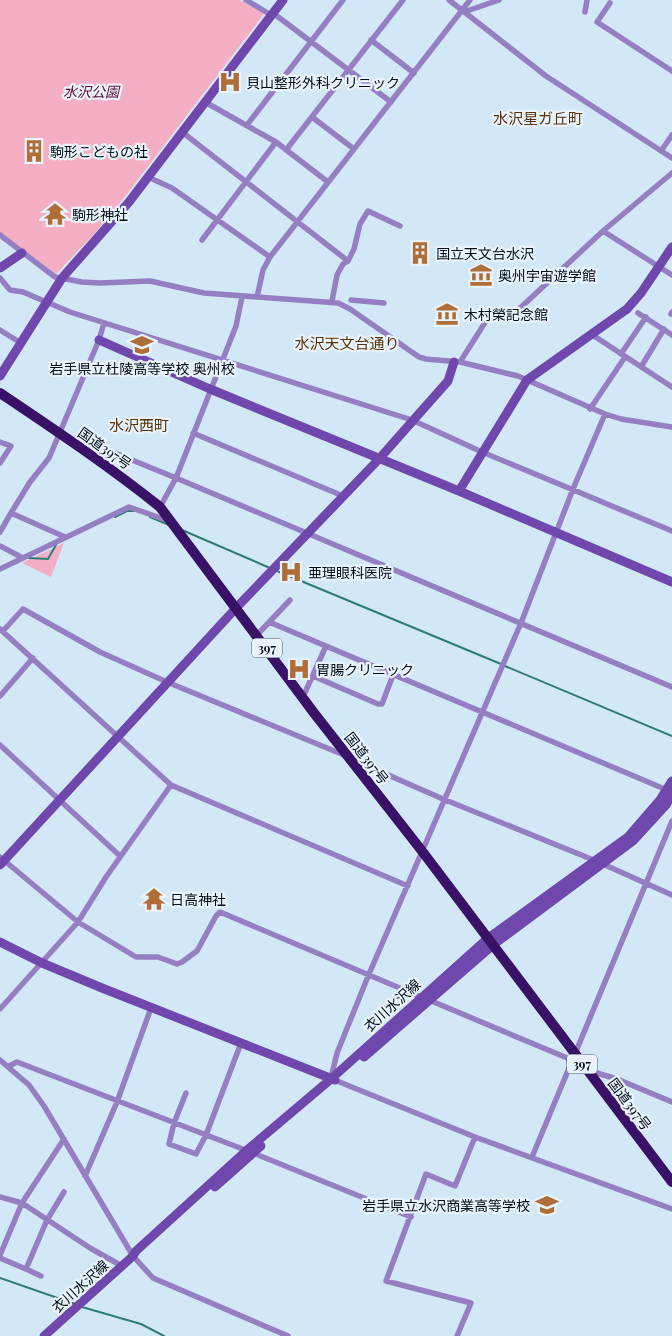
<svg xmlns="http://www.w3.org/2000/svg" width="672" height="1336" font-family="'Playfair Display','Noto Sans JP',serif">
  <rect width="100%" height="100%" fill="#d2e8f7"/>
  <path fill="#f5afc5" d="M0,0H240L264,14L127,194L97,231L56,274L0,232Z
    M64,543L51,577L22,563Z"/>
  <g fill="none" stroke-linecap="round" stroke-linejoin="round">
    <path stroke="#2e7c73" stroke-width="2" d="M115,517L127,511H134
      M150,517L169,525
      M182,530L270,568
      M29,558L48,559L57,543
      M277,571L501,664
      M505,666L672,736
      M0,1278L75,1304
      M82,1307L141,1324L164,1336"/>
    <path stroke="#957ec2" stroke-width="5.5" d="M246,0L271,15
      M449,0L546,76L672,158
      M610,3L597,22L672,71
      M464,12L499,0
      M585,12L587,0
      M273,13L391,102
      M371,40L414,73
      M205,102L276,142L328,182
      M312,117L354,149
      M247,125L343,0
      M182,132L348,261
      M286,150L403,0
      M661,151L672,135
      M148,177L172,188L270,257
      M603,231L672,275
      M0,235L55,277L82,282L100,283L150,281L204,293L338,303L350,309L419,357L426,359L460,362L518,376L605,414L621,419L672,427
      M202,240L276,142
      M0,278L10,290L23,292L70,312L412,420L482,452L672,531
      M257,297L263,270L270,257L470,0
      M351,300L384,303
      M332,301L337,275L343,264L348,261L354,249L360,224L368,211L400,226
      M638,313L672,335
      M671,314L672,312
      M0,330L21,343
      M591,334L672,387
      M621,354L646,317
      M460,362L493,310H518L603,231L672,173
      M641,367L664,329
      M590,409L625,357
      M193,433L343,496
      M0,442L11,446L0,463
      M110,451L176,478L236,326L242,297
      M160,507L176,478L672,687
      M0,532L11,513
      M65,537L11,513L30,482L49,458L99,340L104,323
      M0,546L23,558
      M0,569L129,507L169,521
      M269,622L667,790
      M0,629L171,785L408,886
      M3,631L23,609L100,652L167,682L344,755
      M257,635L290,600
      M313,676L378,704H382L393,675
      M0,696L33,658
      M303,697L326,646
      M0,745L120,856
      M354,760L443,799L596,861L672,895
      M0,857L78,922L136,957H158L177,964L182,962L197,951L216,916L220,912L421,997
      M429,1000L572,1060
      M0,1009L78,922L106,877L171,785
      M0,1060L29,1085L44,1106L133,1256L153,1278L288,1336
      M9,1066L17,1062L253,1153L411,1217
      M590,1071L617,1079L672,1102
      M331,1078L337,1053L369,974L521,623L573,489L605,414
      M337,1081L475,1137L672,1209
      M186,1093L174,1123L169,1144L196,1154L206,1135L241,1043
      M532,1157L672,821
      M85,1176L117,1102L151,1008
      M0,1197L22,1203L64,1139
      M0,1255L22,1203L90,1248L122,1266
      M0,1258L26,1269
      M41,1276L26,1269L47,1220L64,1192
      M457,1336L471,1303L386,1281L426,1174L455,1186L475,1137"/>
    <path stroke="#7048ad" stroke-width="9" d="M0,268L22,253
      M99,340L210,389L459,491L672,582
      M0,376L62,278L129,202L283,0
      M459,491L527,380L627,309L641,293L672,247
      M0,865L236,608L379,459L448,381L454,362
      M0,942L42,963L102,988L335,1080
      M364,1057L493,945L633,841L666,805L672,794
      M215,1187L261,1146
      M44,1336L133,1256L136,1251L246,1151L331,1079L487,939L628,837L660,800L672,781"/>
    <path stroke="#391166" stroke-width="10" d="M0,393C55,430 109,466 160,507L314,713L422,851L672,1182"/>
  </g>
  <defs>
    <symbol id="hospital-bare" viewBox="-9 -9 18 18"><path d="M-5-5h3v3.5h4V-5h3V5h-3V1.5h-4V5h-3Z" fill="#af6e38" stroke="#e9f3fb" stroke-width="2.5" paint-order="stroke"/></symbol>
    <symbol id="building-bare" viewBox="-9 -9 18 18"><path d="M-4-6H4V6H1V3H-1V6H-4ZM-2.5-4.3h1.7v1.8h-1.7ZM.8-4.3h1.7v1.8H.8ZM-2.5-1h1.7V.8h-1.7ZM.8-1h1.7V.8H.8Z" fill="#af6e38" stroke="#e9f3fb" stroke-width="2.5" paint-order="stroke"/></symbol>
    <symbol id="temple-bare" viewBox="-9 -9 18 18"><path d="M0-6L5-2H3V0L6.5 2.5H4V6H1.5V3h-3V6H-4V2.5H-6.5L-3 0V-2H-5Z" fill="#af6e38" stroke="#e9f3fb" stroke-width="2.5" paint-order="stroke"/></symbol>
    <symbol id="museum-bare" viewBox="-9 -9 18 18"><path d="M0-6L6-3V-2H-6V-3ZM-5-1h2V3h-2ZM-1-1h2V3h-2ZM3-1h2V3H3ZM-6 4H6V6H-6Z" fill="#af6e38" stroke="#e9f3fb" stroke-width="2.5" paint-order="stroke"/></symbol>
    <symbol id="school-bare" viewBox="-9 -9 18 18"><path d="M0-5L7-2L0 1L-7-2ZM-4 1L0 2.5L4 1V4Q0 6-4 4Z" fill="#af6e38" stroke="#e9f3fb" stroke-width="2.5" paint-order="stroke"/></symbol>
  </defs>
  <g fill-rule="evenodd">
    <use href="#hospital-bare" x="214" y="66" width="32" height="32"/>
    <use href="#building-bare" x="18" y="135" width="32" height="32"/>
    <use href="#temple-bare" x="39" y="198" width="32" height="32"/>
    <use href="#building-bare" x="404" y="237" width="32" height="32"/>
    <use href="#museum-bare" x="465" y="259" width="32" height="32"/>
    <use href="#museum-bare" x="431" y="298" width="32" height="32"/>
    <use href="#school-bare" x="126" y="329" width="32" height="32"/>
    <use href="#hospital-bare" x="275" y="556" width="32" height="32"/>
    <use href="#hospital-bare" x="283" y="653" width="32" height="32"/>
    <use href="#temple-bare" x="138" y="883" width="32" height="32"/>
    <use href="#school-bare" x="531" y="1189" width="32" height="32"/>
  </g>
  <g text-anchor="middle" dominant-baseline="central" stroke-width="4.5" stroke-linejoin="round" paint-order="stroke">
    <g fill="#e9f3fb" stroke="#46525e" stroke-width="1">
      <rect x="252" y="638.5" width="30" height="19" rx="4"/>
      <rect x="567" y="1054.5" width="30" height="19" rx="4"/>
    </g>
    <g font-size="12" font-weight="bold" fill="#000d1a">
      <text x="267" y="648">397</text>
      <text x="582" y="1064">397</text>
    </g>
    <g font-size="14" fill="#000d1a" stroke="#e9f3fb" text-anchor="start">
      <text x="246" y="82">貝山整形外科クリニック</text>
      <text x="50" y="151">駒形こどもの社</text>
      <text x="72" y="214">駒形神社</text>
      <text x="436" y="253">国立天文台水沢</text>
      <text x="498" y="275">奥州宇宙遊学館</text>
      <text x="464" y="314">木村榮記念館</text>
      <text x="142" y="368" text-anchor="middle">岩手県立杜陵高等学校 奥州校</text>
      <text x="308" y="572">亜理眼科医院</text>
      <text x="316" y="669">胃腸クリニック</text>
      <text x="170" y="899">日高神社</text>
      <text x="530" y="1205" text-anchor="end">岩手県立水沢商業高等学校</text>
    </g>
    <g font-size="14" font-style="italic" fill="#610d34" stroke="#e9f3fb">
      <text x="91" y="91">水沢公園</text>
    </g>
    <g font-size="14" fill="#000d1a" stroke="#e9f3fb">
      <text transform="translate(105 448) rotate(35)">国道397号</text>
      <text transform="translate(367 758) rotate(52)">国道397号</text>
      <text transform="translate(392 1005) rotate(-42)">衣川水沢線</text>
      <text transform="translate(630 1104) rotate(53)">国道397号</text>
      <text transform="translate(80 1286) rotate(-42)">衣川水沢線</text>
    </g>
    <g font-size="15" fill="#5c3208" stroke="#e9f3fb">
      <text x="538" y="118">水沢星ガ丘町</text>
      <text x="347" y="343">水沢天文台通り</text>
      <text x="139" y="425">水沢西町</text>
    </g>
  </g>
</svg>
